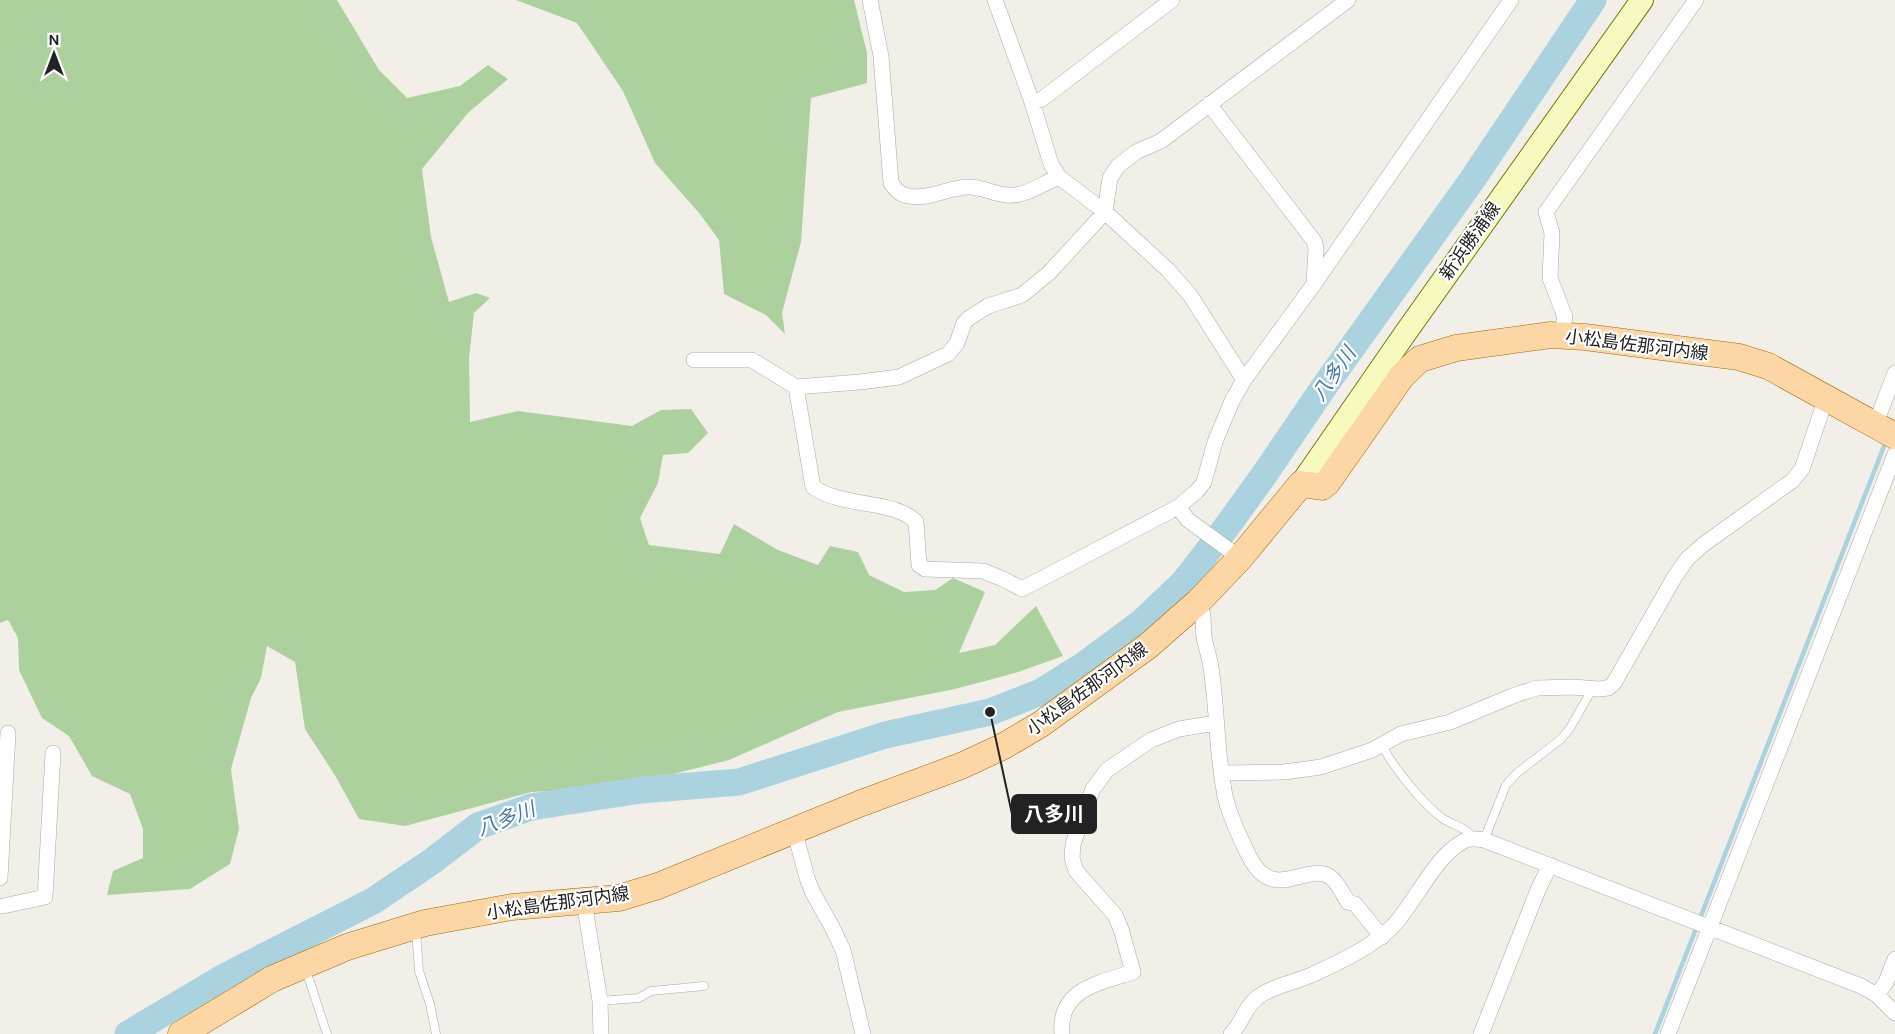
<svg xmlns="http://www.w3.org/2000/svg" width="1895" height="1034" font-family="Karla,'Noto Sans JP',sans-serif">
  <rect width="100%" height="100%" fill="#f2efe9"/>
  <path fill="#add19e" d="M0,0H337L379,70L407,98L460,86L488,65L508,79L468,113L422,169L431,237L449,302L476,293L490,298L474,313L469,358L470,422L518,411L632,426L661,410L691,409L708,433L688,453L663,455L658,483L640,518L649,545L720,554L734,524L778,550L818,565L830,546L858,552L869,575L904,592L935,590L953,578L985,592L959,653L995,645L1036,606L1063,656L1015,673L955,689L838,712L729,760L617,788L531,792L405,826L359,819L336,777L305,729L295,662L267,646L261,678L251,698L231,769L239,829L230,864L190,889L107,895L113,871L143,858V829L130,794L92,776L69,736L42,718L19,670L18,638L8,620L0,623Z
    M516,0H854L867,53V83L811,98L801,242L782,313L785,334L766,315L724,294L719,240L700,214L655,163L623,91L577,23Z"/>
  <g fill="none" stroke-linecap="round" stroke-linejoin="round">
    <path stroke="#aad3df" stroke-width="4.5" d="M1655,1034L1886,441"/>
    <path stroke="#aad3df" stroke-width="27" d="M128,1034L224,977L373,901L431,862L478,826L531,807L641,790L739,782L885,735L990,712L1041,692L1081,667L1142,622L1184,582L1225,529L1262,478L1326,384L1472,180L1593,0"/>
    <defs>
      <path id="service" d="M1382,745C1393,767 1422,803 1442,818C1452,825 1466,827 1473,838
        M1484,840L1506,785L1517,773L1561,739L1570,728L1590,693L1591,688
        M416,930L419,971L430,1004L436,1034
        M306,970L327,1034
        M600,1001L639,998L651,991L704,986"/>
      <path id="minor" d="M870,0L881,56L891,183C896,190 900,195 909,196C929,200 949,187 969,187C986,187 1002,199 1020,194C1033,191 1046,182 1059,177L1105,212L1168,270L1190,295L1244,380
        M995,0L1032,102L1051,164L1059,177
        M1032,102L1042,99L1172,0
        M1209,104L1314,241L1316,248L1314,284
        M1561,335L1565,317L1550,278L1552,233L1546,212L1696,0
        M694,360H752L796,387L813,487C843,508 894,499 916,522L919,565L925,569L983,571L1003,579L1022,589L1178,507
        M796,387L860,382L899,377L948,354L957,343L964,323L969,318L988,306L1022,295L1049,273L1105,212L1110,178L1118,166L1136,152L1161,141L1348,0
        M1875,425L1895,373
        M1240,558L1188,520L1178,507L1197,491L1204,482L1215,442L1232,401L1244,380L1314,284L1511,0
        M1198,602C1206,615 1202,623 1204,637C1206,648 1210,658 1211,668C1218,712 1216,757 1226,800C1231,819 1240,838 1249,856C1273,904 1305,863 1329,876C1338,882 1342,893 1348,902L1355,904L1382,937
        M1222,773L1284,772L1321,767L1372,750L1401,734L1450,722L1515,695L1537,688L1573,687L1599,689L1608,688L1614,683L1674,578L1687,559L1704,544L1792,481L1802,469L1826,398
        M794,829L807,878L813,893L832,927L843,950L863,1034
        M0,878L8,733
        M584,901L600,1001L601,1034
        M3,906L45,897L53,753
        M1877,995L1886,982L1895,959
        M1062,1034C1058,989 1099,983 1133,972L1121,929L1115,915L1076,871L1072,858L1073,844L1093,789L1107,770L1151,740L1179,729L1216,723
        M1231,1034C1242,1024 1245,1006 1258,997C1273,986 1292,983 1309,976C1334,965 1373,947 1392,927C1415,904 1435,854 1466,840C1472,838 1478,839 1484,840L1861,986L1877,995L1895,1013
        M1481,1034L1538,890L1550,865
        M1668,1034L1895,454"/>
      <path id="secondary" d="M1301,484L1404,335L1642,0"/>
      <path id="primary" d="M181,1034L272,979L347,947L425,923L512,907L619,898L658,886L859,804L961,766L1002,747L1041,724L1148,646L1198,602L1240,558L1301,484L1322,487L1327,483L1402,376L1420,359L1456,348L1551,335L1585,337L1739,357L1768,366L1895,436"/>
    </defs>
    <use href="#service" stroke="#a9a9a9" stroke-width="9"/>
    <use href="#minor" stroke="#a9a9a9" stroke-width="16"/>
    <use href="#secondary" stroke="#707d05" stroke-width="24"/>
    <use href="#primary" stroke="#a06b00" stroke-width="27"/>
    <use href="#service" stroke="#fff" stroke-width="8"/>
    <use href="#minor" stroke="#fff" stroke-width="15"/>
    <use href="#secondary" stroke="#f7fabf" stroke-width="22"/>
    <use href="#primary" stroke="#fcd6a4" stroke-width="26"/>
  </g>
  <g text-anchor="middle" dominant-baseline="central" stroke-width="4.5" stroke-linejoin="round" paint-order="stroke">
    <g font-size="18" fill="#222" stroke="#fff">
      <text transform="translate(1470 241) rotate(-55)">新浜勝浦線</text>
      <text transform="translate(1637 345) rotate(7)">小松島佐那河内線</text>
      <text transform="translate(1087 689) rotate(-36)">小松島佐那河内線</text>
      <text transform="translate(558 903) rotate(-8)">小松島佐那河内線</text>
    </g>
    <g font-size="20" font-style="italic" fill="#4a7aab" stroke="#fff">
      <text transform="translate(1334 374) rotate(-55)">八多川</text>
      <text transform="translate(506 819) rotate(-21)">八多川</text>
    </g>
  </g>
  <path fill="none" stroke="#222" stroke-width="2" d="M990 712L1012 814"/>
  <circle fill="#222" stroke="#fff" stroke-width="2" cx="990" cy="712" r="6"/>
  <rect fill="#222" stroke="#222" stroke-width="2" x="1012" y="795" width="84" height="38" rx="6"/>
  <g font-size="20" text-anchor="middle" font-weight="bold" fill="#fff">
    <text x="1054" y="821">八多川</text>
  </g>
  <g transform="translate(54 54)" stroke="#ffffff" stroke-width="4.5" paint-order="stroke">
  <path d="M0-4.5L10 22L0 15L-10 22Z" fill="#222222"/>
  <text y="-9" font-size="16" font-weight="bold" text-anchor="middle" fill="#222222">N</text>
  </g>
</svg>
